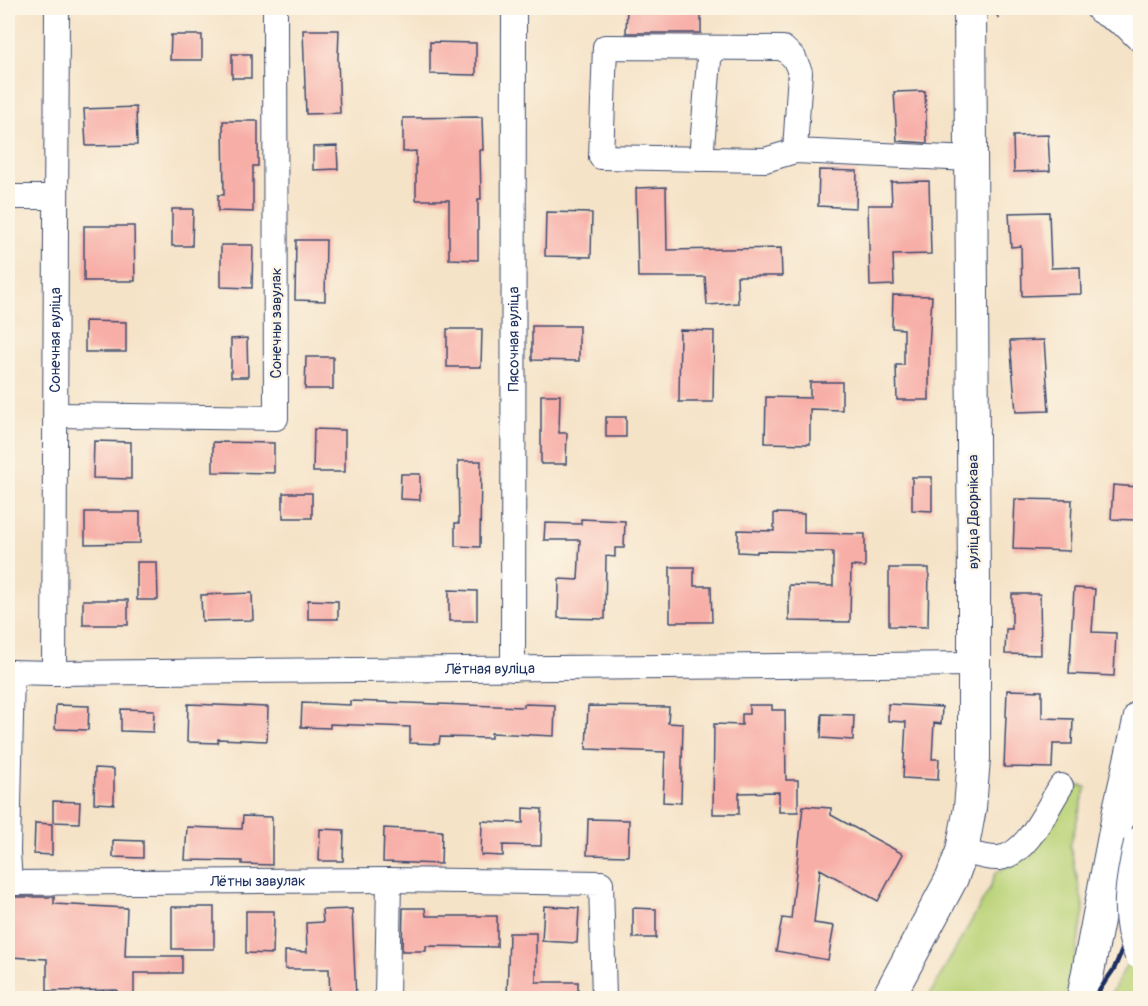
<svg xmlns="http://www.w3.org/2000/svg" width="1148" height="1006" font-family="Pangolin,sans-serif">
  <rect width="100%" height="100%" fill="#fcf5e5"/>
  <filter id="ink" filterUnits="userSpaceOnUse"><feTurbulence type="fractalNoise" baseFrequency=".0167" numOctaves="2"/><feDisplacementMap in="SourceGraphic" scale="12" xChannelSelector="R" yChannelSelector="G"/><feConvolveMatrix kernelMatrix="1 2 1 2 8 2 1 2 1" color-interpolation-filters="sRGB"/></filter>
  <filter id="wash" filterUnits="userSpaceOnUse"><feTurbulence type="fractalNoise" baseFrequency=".008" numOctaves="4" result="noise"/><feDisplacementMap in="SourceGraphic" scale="24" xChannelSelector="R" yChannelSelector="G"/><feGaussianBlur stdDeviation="1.35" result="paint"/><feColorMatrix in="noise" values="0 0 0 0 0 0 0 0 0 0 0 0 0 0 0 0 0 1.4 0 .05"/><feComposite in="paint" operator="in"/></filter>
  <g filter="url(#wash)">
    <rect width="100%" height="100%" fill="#f5e3c8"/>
    <path fill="#bad378" stroke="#6a816b" stroke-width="1.5" d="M1071,784L1086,787L1070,846L1084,910L1068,998H928L990,888L996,872L1031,855L1057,819Z
      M1140,940V998H1109Z"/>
    <g id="blocks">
      <path fill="#f7aea7" d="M627,8H701V33H626Z
        M303,30H339L338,58L340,113L306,114Z
        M171,35H202V60H170Z
        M430,42L476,43V75L430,74Z
        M232,54H251V78H232Z
        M925,91L927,143L897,141L894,92Z
        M136,107L137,145L86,146L84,109Z
        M482,117L483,150H480L481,199H478V260L449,259V200H416V151L403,152V118Z
        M223,121H258V166H253V212L218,211V195H224Z
        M1048,135L1050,171L1014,172L1013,136Z
        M337,146L338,169L313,170V147Z
        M819,170L857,171L856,208L818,206Z
        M929,181L931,254L893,255L894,285L870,286L868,205H892L891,182Z
        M666,187L667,250L781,248L782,276H737L738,303L707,305L705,277H638L636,188Z
        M172,209H193L192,246H172Z
        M546,212L592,213L591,257L545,256Z
        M1049,212L1051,268L1080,267L1081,294L1022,296L1021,246L1011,247L1009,213Z
        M84,226H134L135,281H84Z
        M296,240H326L325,301L295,300Z
        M221,245H253L252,288L221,287Z
        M893,295L932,296L929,348V400H897L896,365H904V329L892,328Z
        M85,321L126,322V352H85Z
        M532,326H579V361L532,360Z
        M447,329H482L481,367H447Z
        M680,330L714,331L713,402H679Z
        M247,338L248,377H231V339Z
        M1044,340L1049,411L1016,412L1010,341Z
        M306,357H333V389H305Z
        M810,382H842V410L810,409V444L765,443L766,397L810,398Z
        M541,395H560L559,433H567L566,464H541Z
        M606,417H626V437H606Z
        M314,429L345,430V472H313Z
        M94,441L131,442V479L93,478Z
        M213,442L274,443V473L213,472Z
        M458,461H481L480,547L455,546V523H459Z
        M401,474H420V500L400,499Z
        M912,477H932V511L912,510Z
        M1113,485L1138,487L1135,520L1111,519Z
        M283,493H312V518H283Z
        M1015,499L1072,500L1070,551L1013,549Z
        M85,512H140V543L85,544Z
        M774,513L804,514V533L865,534V567L851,566L850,622L789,621V585L833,586V552L757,551V553L738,552V530L774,531Z
        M581,519L625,521L624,548H615V557L606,556L605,619L558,618L559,579L578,580L580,540H544L545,523L581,524Z
        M137,562H157L158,600H137Z
        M670,567H694V586H711L712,622H670Z
        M889,568H929L928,627L889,626Z
        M1074,588L1095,589L1092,632L1116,633L1114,676L1069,674Z
        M449,590L477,591V621H449Z
        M252,593L253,620L202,621L201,595Z
        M1012,594H1040L1041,655L1005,654L1006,629H1012Z
        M83,600H128V625H83Z
        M308,600L338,601V619H308Z
        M1007,690L1042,691V718L1073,719L1072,744H1053L1052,768L1004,767Z
        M350,701L524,707V704L555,705L554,736L491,733V738L440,737L439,744L410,743V727L330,724V728L301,727L302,703L350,705Z
        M188,704L268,707L267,741L218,739V743L187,742Z
        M888,704L942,707L941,724L934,723L932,759H939L938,780L903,778L906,722L888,721Z
        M56,705L89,706L88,730L55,729Z
        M749,705H772V710H785L786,780H798V812H779V792L739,793V814H713L714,724L742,725V714H749Z
        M588,706L669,707L668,723L683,724L681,803L663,802L665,752L586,749Z
        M121,709L154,710L153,732L121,731Z
        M822,714L854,715L853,740L821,738Z
        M95,768L114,769V804L94,803Z
        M53,801L80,802L79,823L53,822Z
        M803,806L831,808V815L903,854L878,901L820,869L814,923L834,926L828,960L776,951L782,918L791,919Z
        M523,808L542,809L541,846L503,845V856L481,855L482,821L523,823Z
        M243,816L272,817V865L242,864V861L185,860L187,827L242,829Z
        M588,819L629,820L628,856L587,855Z
        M35,823L52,824V855L34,854Z
        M384,828L442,831L441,864L383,862Z
        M320,829L344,830L343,861H319Z
        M113,840L143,841V858L113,857Z
        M10,897H54V904L127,908L125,956H182V973H134V999H118L117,990L47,991V959L9,957Z
        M544,906L579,908L577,943L542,941Z
        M172,907H214V949H172Z
        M403,908H425L426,916H497V947L426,946V951H402Z
        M633,908L656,909V938H633Z
        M352,909L356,999H330L329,969H285V951L307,952L306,923L323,922L322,910Z
        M246,911H274L273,954L246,953Z
        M509,933H536V982H578V999H507Z"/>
    </g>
  </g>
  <g filter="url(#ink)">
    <use href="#blocks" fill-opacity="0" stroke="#3c4a6e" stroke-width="1.5"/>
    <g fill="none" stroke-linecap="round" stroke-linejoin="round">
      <defs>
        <g id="minor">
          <path d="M795,151L800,72L794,58L783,48L605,47L601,157L765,160L795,151L971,159"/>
          <path d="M701,159L710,48"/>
          <path d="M8,197H54"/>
          <path d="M56,415L276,418L275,8"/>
          <path id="s1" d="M513,669L514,8"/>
          <path id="s2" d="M8,672L54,673L973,664"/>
          <path id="s3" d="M12,672L8,852L10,883L389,880L601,883L604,998"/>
          <path id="s4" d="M54,673C56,451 54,229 57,8"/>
          <path d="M962,851C974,854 987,859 999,858C1027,855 1047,808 1061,786"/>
          <path d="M387,998L389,880"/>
        </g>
        <path id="major" d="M1102,8L1128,23L1140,35
          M888,998L952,878L962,851L970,808L974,758V585L970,8
          M1083,998L1120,805L1140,717"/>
      </defs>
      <use href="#minor" stroke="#3c4a6e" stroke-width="26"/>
      <use href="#major" stroke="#3c4a6e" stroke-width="34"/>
      <path stroke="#3c4a6e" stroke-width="4" stroke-dasharray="1.5 4.5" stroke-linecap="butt" d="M997,17L1017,8"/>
      <use href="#minor" stroke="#fff" stroke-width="24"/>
      <use href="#major" stroke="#fff" stroke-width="32"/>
      <path stroke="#1b2f5e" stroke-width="4.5" d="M1094,998L1114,969L1140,908"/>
      <defs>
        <path id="major-bridge" d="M1140,843C1132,880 1124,917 1140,953"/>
      </defs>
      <use href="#major-bridge" stroke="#3c4a6e" stroke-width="34" stroke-linecap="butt"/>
      <use href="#major-bridge" stroke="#fff" stroke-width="32"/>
    </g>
  </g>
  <g text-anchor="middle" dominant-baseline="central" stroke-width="5" stroke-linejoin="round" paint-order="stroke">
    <g font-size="15" fill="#1b2f5e" stroke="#fcf5e5">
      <text transform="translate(276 323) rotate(-90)">Сонечны завулак</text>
      <text stroke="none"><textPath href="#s1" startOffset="330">Пясочная вуліца</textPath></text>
      <text stroke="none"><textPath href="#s4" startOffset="333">Сонечная вуліца</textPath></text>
      <text transform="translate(973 512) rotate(-90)">вуліца Дворнікава</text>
      <text stroke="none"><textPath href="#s2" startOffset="482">Лётная вуліца</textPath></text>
      <text stroke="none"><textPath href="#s3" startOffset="459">Лётны завулак</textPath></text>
    </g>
  </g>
  <rect width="1148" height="1006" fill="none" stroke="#fcf5e5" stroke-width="30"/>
</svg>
